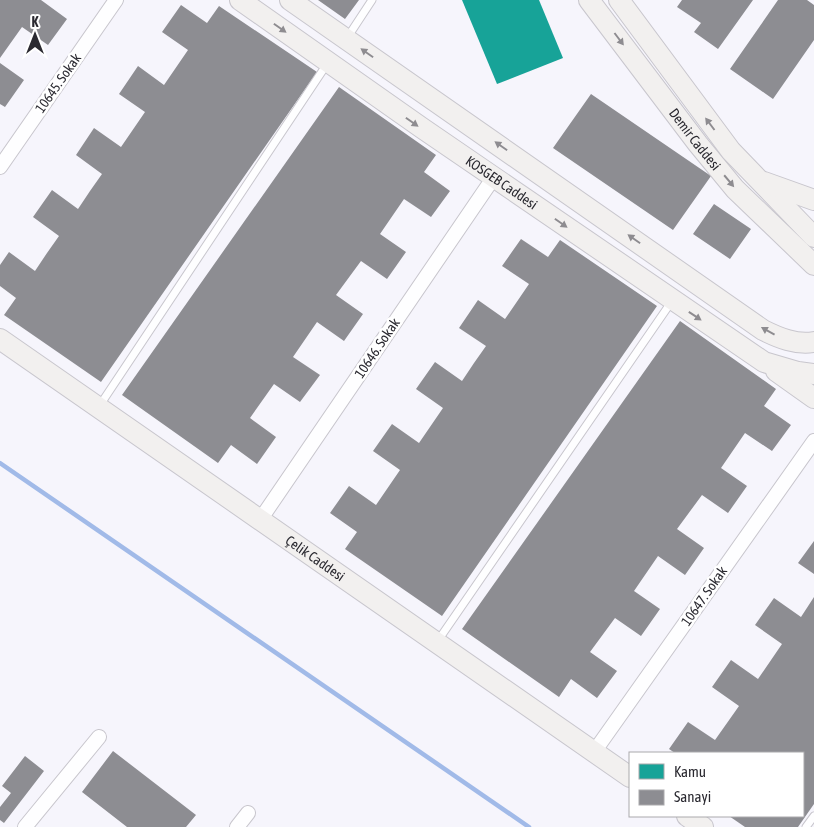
<svg xmlns="http://www.w3.org/2000/svg" width="814" height="827" font-family="'Asap Condensed',sans-serif">
  <rect width="100%" height="100%" fill="#f6f5fc"/>
  <path fill="#17a398" d="M462,0H539L563,58L497,84Z"/>
  <path fill="#8d8d92" d="M0,0H41L67,19L48,45L22,27L0,58Z
    M318,0H359L345,19Z
    M682,0H753L718,49L694,32L701,23L677,7Z
    M778,0H807L814,5V40L773,99L730,69Z
    M181,5L207,23L219,6L317,72L101,382L4,315L16,298L0,286V265L9,252L35,271L47,253L59,236L33,217L52,190L78,209L90,191L102,174L76,155L94,128L121,147L145,112L119,94L138,66L164,85L188,50L162,32Z
    M0,63L24,80L5,107L0,104Z
    M339,87L436,155L424,172L450,191L431,217L404,199L380,234L406,252L387,279L361,261L336,295L363,314L344,341L317,322L293,357L320,375L300,402L274,384L250,418L276,437L257,464L231,445L218,463L122,395Z
    M591,94L711,176L673,230L553,148Z
    M714,204L751,229L730,259L693,234Z
    M521,239L548,257L560,240L657,306L442,616L345,549L357,532L330,513L349,486L376,505L400,470L373,451L392,424L419,443L443,408L416,389L435,362L462,381L474,363L486,346L459,328L478,300L505,319L529,284L502,266Z
    M680,321L776,389L764,406L791,425L772,451L745,433L721,468L747,486L728,513L702,495L677,529L704,548L685,575L658,556L634,591L660,609L641,636L615,618L590,652L617,671L597,698L571,679L559,697L462,629Z
    M814,541V574L798,563Z
    M814,597V804L798,827H745L729,816H803V753H675L669,749L688,722L715,740L739,706L712,687L731,660L758,679L782,644L755,625L774,598L801,617Z
    M113,751L196,815L186,827H127L82,792Z
    M25,756L44,771L4,823L0,820V807L11,793L2,786Z"/>
  <g fill="none" stroke-linecap="round" stroke-linejoin="round">
    <path stroke="#a1bae8" stroke-width="4.5" d="M0,463L529,827"/>
    <defs>
      <path id="lane" d="M347,38L372,0
        M100,405L327,64
        M437,642L672,301
        M806,827L814,816"/>
      <path id="street" d="M0,167L116,0
        M260,520L494,177
        M594,752L814,441
        M25,827L99,737
        M237,827L248,813"/>
      <g id="secondary">
        <path id="s1" d="M240,0L422,128L764,362L798,372L814,374"/>
        <path d="M290,0L763,330C779,338 796,345 814,342"/>
        <path id="s2" d="M589,0L698,144L735,189L814,265"/>
        <path d="M619,0L731,151L814,237"/>
        <path d="M764,182L814,200"/>
        <path id="s3" d="M0,339L630,777"/>
        <path d="M776,371L814,398"/>
        <path d="M687,816L703,827"/>
      </g>
    </defs>
    <use href="#lane" stroke="#c8c6cd" stroke-width="9"/>
    <use href="#street" stroke="#c8c6cd" stroke-width="16"/>
    <use href="#secondary" stroke="#c8c6cd" stroke-width="22"/>
    <use href="#lane" stroke="#fefeff" stroke-width="7"/>
    <use href="#street" stroke="#fefeff" stroke-width="14"/>
    <use href="#secondary" stroke="#f2f0ef" stroke-width="20"/>
  </g>
  <defs><path id="oneway-solid" d="M-6-.8H1V-3.2L6.5 0L1 3.2V.8H-6Z" transform="scale(1.25)"/></defs>
  <g fill="#8e8c90">
    <use href="#oneway-solid" transform="translate(280 28) rotate(35)"/>
    <use href="#oneway-solid" transform="translate(619 39) rotate(53)"/>
    <use href="#oneway-solid" transform="translate(367 53) rotate(-145)"/>
    <use href="#oneway-solid" transform="translate(412 122) rotate(35)"/>
    <use href="#oneway-solid" transform="translate(710 124) rotate(-127)"/>
    <use href="#oneway-solid" transform="translate(501 146) rotate(-145)"/>
    <use href="#oneway-solid" transform="translate(729 181) rotate(50)"/>
    <use href="#oneway-solid" transform="translate(561 223) rotate(35)"/>
    <use href="#oneway-solid" transform="translate(634 239) rotate(-145)"/>
    <use href="#oneway-solid" transform="translate(695 316) rotate(34)"/>
    <use href="#oneway-solid" transform="translate(768 331) rotate(-151)"/>
  </g>
  <g text-anchor="middle" dominant-baseline="central" stroke-width="5" stroke-linejoin="round" paint-order="stroke">
    <g font-size="14" fill="#2a2930" stroke="#fff">
      <text transform="translate(58 83) rotate(-55)">10645. Sokak</text>
      <text stroke="none"><textPath href="#s2" startOffset="175">Demir Caddesi</textPath></text>
      <text stroke="none"><textPath href="#s1" startOffset="319">KOSGEB Caddesi</textPath></text>
      <text transform="translate(377 348) rotate(-56)">10646. Sokak</text>
      <text stroke="none"><textPath href="#s3" startOffset="384">Çelik Caddesi</textPath></text>
      <text transform="translate(704 596) rotate(-55)">10647. Sokak</text>
    </g>
  </g>
  <rect x="629" y="752" width="175" height="65" fill="#ffffff" stroke="#aaa9ac"/>
  <rect x="639" y="764" width="25" height="15" fill="#17a398" stroke="#aaa9ac"/>
  <text x="674" y="777" font-size="15" fill="#2a2930">Kamu</text>
  <rect x="639" y="790" width="25" height="15" fill="#8d8d92" stroke="#aaa9ac"/>
  <text x="674" y="802" font-size="15" fill="#2a2930">Sanayi</text>
  <g transform="translate(35 35)" stroke="#ffffff" stroke-width="4" paint-order="stroke">
  <path d="M0-4L9 19L0 12L-9 19Z" fill="#2a2930"/>
  <text y="-8" font-size="14" font-weight="bold" text-anchor="middle" fill="#2a2930">K</text>
  </g>
</svg>
